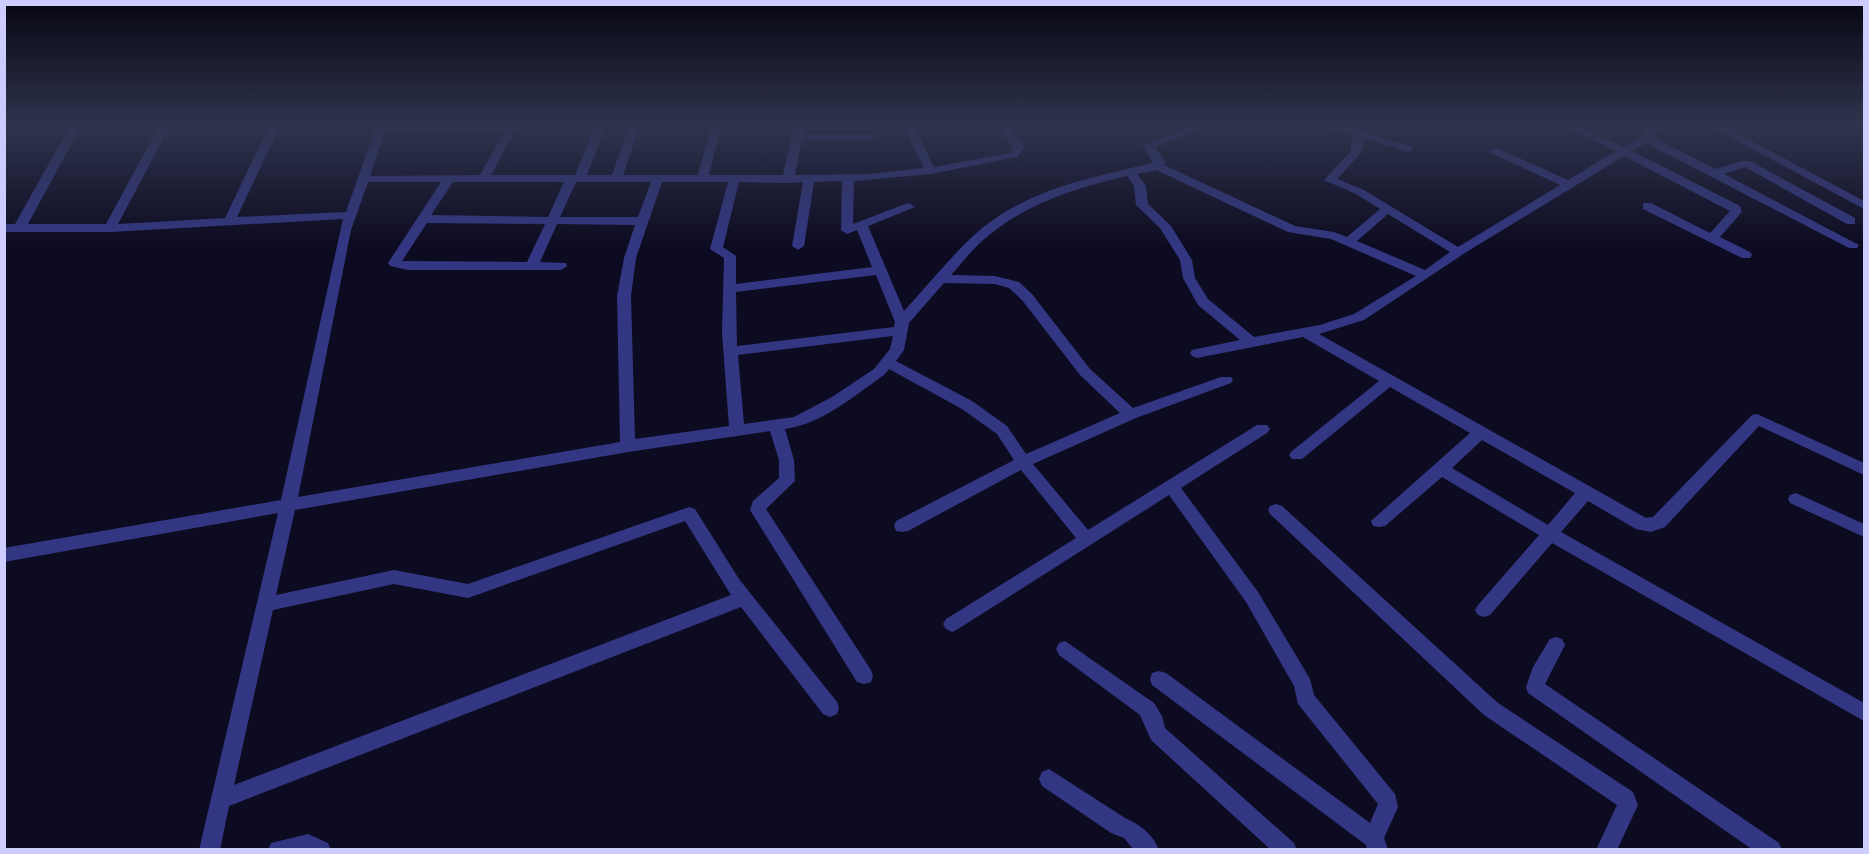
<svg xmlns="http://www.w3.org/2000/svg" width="1869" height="854" font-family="'Work Sans',sans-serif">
  <rect width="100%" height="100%" fill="#0d0b21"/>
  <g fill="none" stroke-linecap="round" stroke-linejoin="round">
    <path fill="#333783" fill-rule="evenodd" d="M70,126H81L28,224H106L159,126H170L118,224L225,218L269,126H280L237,217L346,212L376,126H517L491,175H575L595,126H606L587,175H612L629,126H640L623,175H698L711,126H721L709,175H783L794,126H804L803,134H871L876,137L871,140H802L795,175L869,174L924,168L903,126H914L934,167L1009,153L1013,147L997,126H1008L1025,147L1017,157L931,174L854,181L853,224L905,204L909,203L915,207L868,226L904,311C927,286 948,260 972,237C1022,190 1089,178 1153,163L1143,146L1145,144L1193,126H1209L1155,147L1166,163L1164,165L1295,226L1334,232L1347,237L1380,209L1356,194L1324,180L1350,152L1353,135L1324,126H1343L1412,147L1414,149L1408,152L1364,138L1361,153L1337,179L1364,190L1458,247L1560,185L1491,153V149H1499L1568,180L1616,151L1562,126H1577L1623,147L1640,137L1650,126H1661L1652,137L1716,169L1742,161H1750L1855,218V224H1847L1745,167L1724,174L1859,245L1857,248H1849L1646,143L1632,151L1740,206L1742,212L1720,237L1750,252L1752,255L1750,258H1742L1643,209V203H1651L1710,233L1730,211L1624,156L1468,251L1364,320L1319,334L1646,518L1653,517L1752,415L1757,414L1864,463V475L1759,426L1665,527L1651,532L1636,529L1588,501L1561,532L1864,703V721L1552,543L1490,615L1484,617L1478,615L1475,610L1478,605L1539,535L1442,477L1385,526L1379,527L1373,526L1371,521L1470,433L1390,387L1302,459H1292L1289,455L1292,451L1379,381L1303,337L1197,358L1192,356L1190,353L1192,350L1240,340L1198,305L1183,278L1180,260L1160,228L1136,205L1134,186L1127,176C1074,188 1024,204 982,241C971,251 961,264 951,275L995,276L1019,282L1032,294L1090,369L1133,408L1221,377H1231L1233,380L1231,383L1136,418L1033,464L1088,530L1257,425H1267L1270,429L1267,433L1181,488L1258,592L1310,679L1314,695L1395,794L1398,807L1384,838L1388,850H1367L1366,845L1152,685L1150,679L1152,673L1159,671L1166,673L1370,823L1378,804L1298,704L1294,686L1246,602L1169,495L958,629L952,632L946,629L943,624L946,619L1076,538L1021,470L908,531L902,532L896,531L894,526L896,521L1014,460L997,434L962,409L889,369L884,375C854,396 822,424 785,429L794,460L795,481L766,509L871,670L873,676L871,682L864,684L857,682L750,510L753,501L779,478V460L770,431L628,452L295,510L276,595L394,570L468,584L689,507L695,509L739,579L837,702L839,708L837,714L830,717L823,714L741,607L229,806L220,850H199L278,513L4,562V548L281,500L343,219L110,232H4V224H15ZM504,131L480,175L370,176L385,132ZM1156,170L1288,232L1331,239L1416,276L1354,314L1320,325L1254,337L1208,299L1195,278L1192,260L1171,226L1148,204L1146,186L1137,174ZM842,181L841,230L847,234L857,230L872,267L736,284V256L723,247L739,182L788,183L803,182L792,246L798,250L804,246L814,182ZM368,182H441L388,263L390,266L408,270H561L567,266L566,263L540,262L557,224L635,225L624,258L617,296L620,442L298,497L351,230ZM453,182H564L548,217L431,215ZM576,182H651L638,217H560ZM662,182H728L710,249L724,258L722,333L729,426L635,439L631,296L636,258ZM1388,214L1450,252L1425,270L1357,241ZM427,223L545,224L527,262L402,261ZM876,275L895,322L894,327L737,346L736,292ZM944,283L995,284L1009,288L1022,300L1080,375L1120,413L1026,454L1007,426L972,401L896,361L904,350L909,323ZM893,336L890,349L874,369L832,397L794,417L744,424L738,355ZM1482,440L1575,493L1548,525L1452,468ZM685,521L731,595L234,785L273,610L394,584L468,598Z
      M1710,126H1724L1864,201V209Z
      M1796,493L1864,524V537L1790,503L1788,499L1790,495Z
      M1276,504L1282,506L1498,703L1633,792L1638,805L1617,850H1596L1617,805L1484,715L1270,514L1268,510L1270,506Z
      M1556,637L1562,639L1565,645L1545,684L1779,843L1782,850H1753L1528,693L1526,687L1533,667L1550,639Z
      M1065,641L1154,703L1162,716L1165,728L1294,843L1297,850H1271L1151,740L1140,715L1059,655L1056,649L1059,643Z
      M1049,769L1125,818C1139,824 1153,834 1159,850H1134L1124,838L1111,833L1042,786L1039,779L1042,772Z
      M308,834L328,843L331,850H268L271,843Z"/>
  </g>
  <linearGradient id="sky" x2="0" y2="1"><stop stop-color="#070612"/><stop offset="0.51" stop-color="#2f344e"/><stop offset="1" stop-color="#2f344e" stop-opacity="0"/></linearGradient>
  <rect width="1869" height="246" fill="url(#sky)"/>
  <rect width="1869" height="854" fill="none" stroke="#cdccff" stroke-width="12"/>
</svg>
